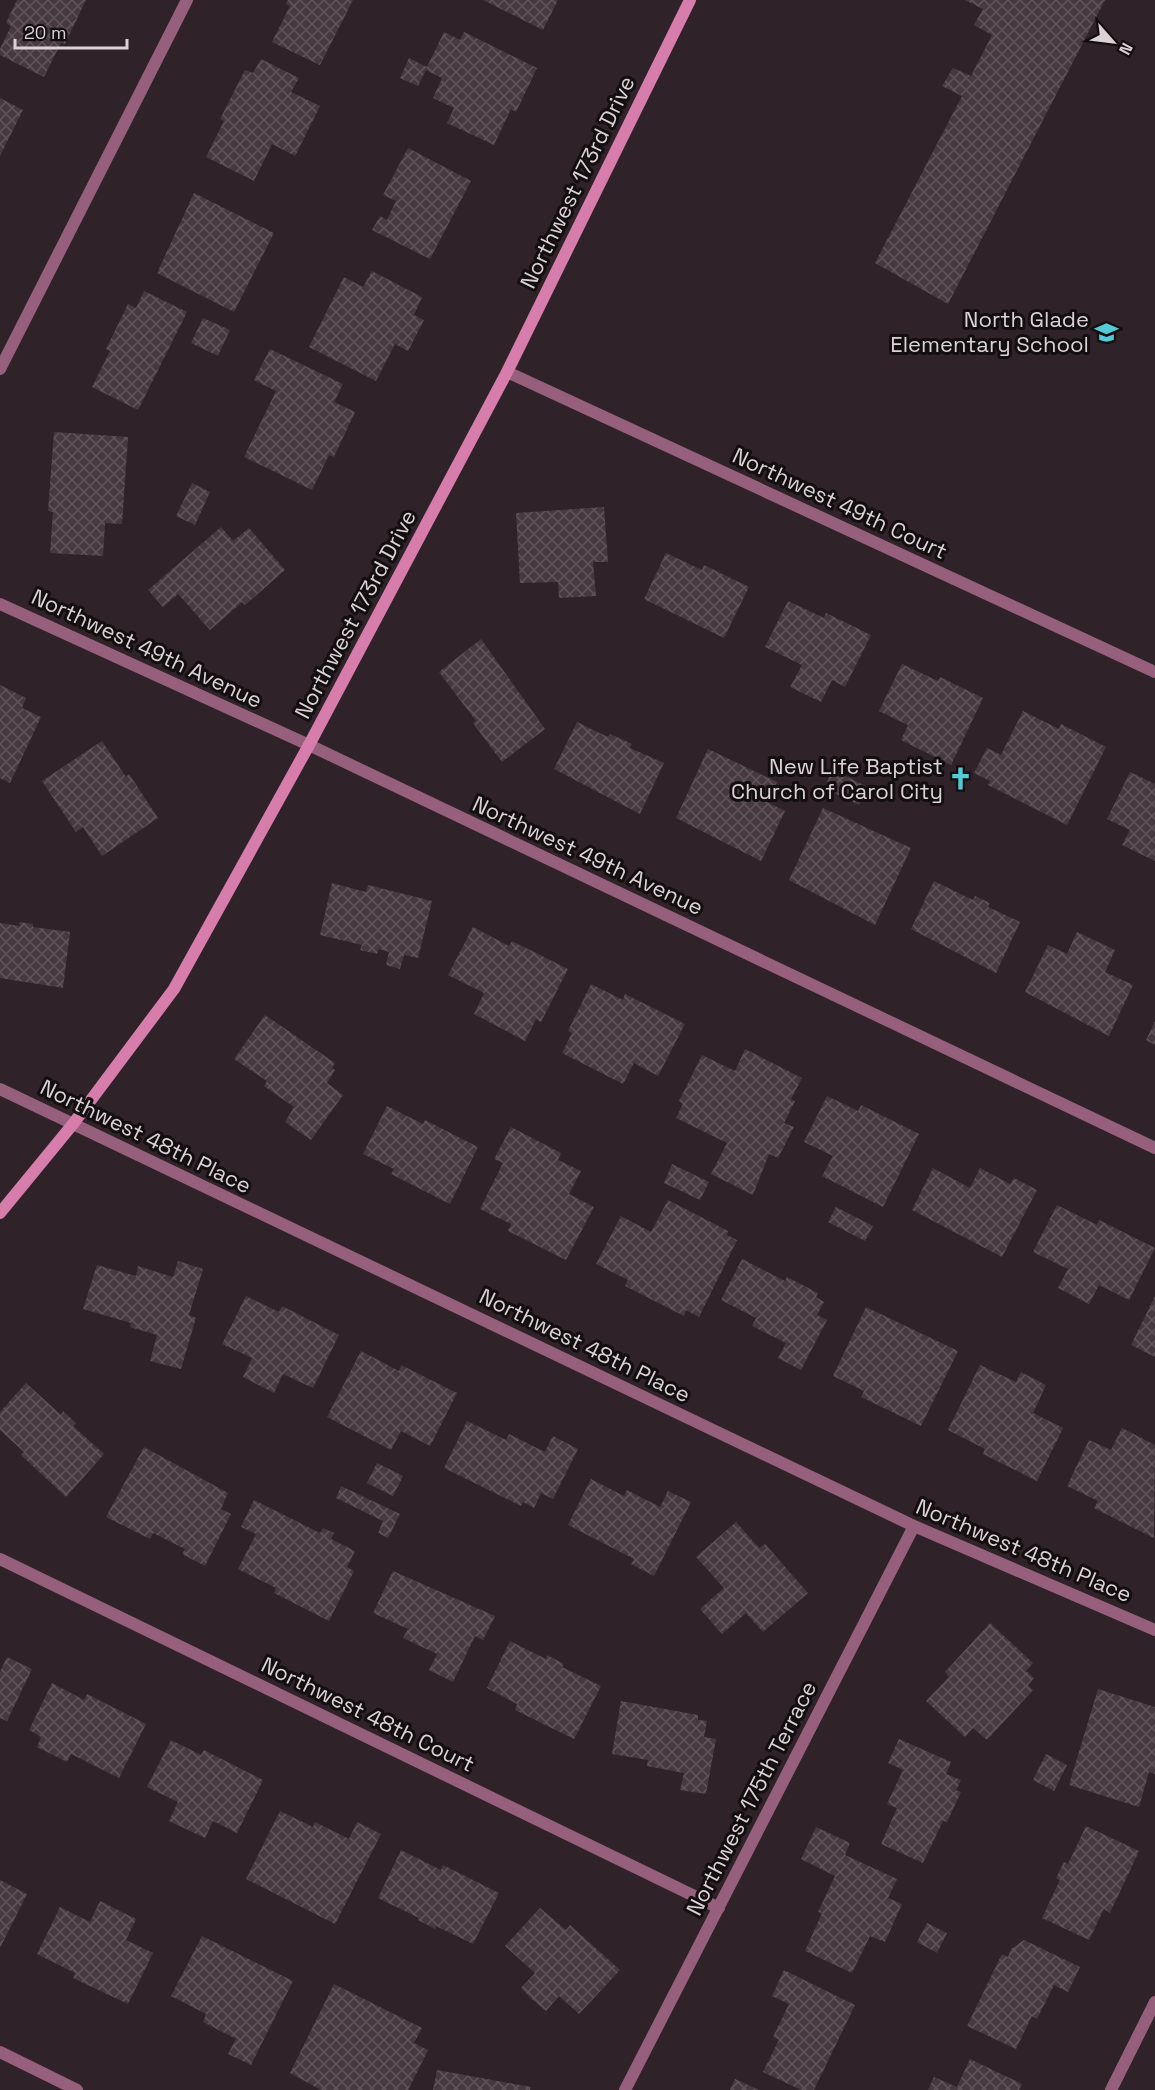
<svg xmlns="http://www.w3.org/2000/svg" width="1155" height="2090" font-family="'Space Grotesk',sans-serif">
  <defs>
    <pattern id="building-cross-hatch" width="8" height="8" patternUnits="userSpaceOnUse" patternTransform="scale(1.5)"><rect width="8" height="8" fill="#473940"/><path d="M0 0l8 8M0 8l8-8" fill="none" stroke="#61555b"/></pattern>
  </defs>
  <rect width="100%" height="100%" fill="#2f2228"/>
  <path fill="url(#building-cross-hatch)" d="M17,0H86L65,44L61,43L44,77L0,55V49L11,26L6,23Z
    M288,0H353L320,65L272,42L290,6L286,4Z
    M483,0H558L543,30Z
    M965,0H1105L948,304L875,263L962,96L942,86L953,68L971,76L992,35L974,25L983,9Z
    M444,32L460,40L464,32L537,68L516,112L511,109L494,145L447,123L454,108L433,98L442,78L426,70L418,86L400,78L409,58L427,67Z
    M261,59L299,78L291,92L320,106L295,156L272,144L254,181L206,157L224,121L220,119L245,70L253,73Z
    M0,98L23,110L0,156Z
    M408,148L471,181L430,259L372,230L380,216L387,220L396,201L383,195Z
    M194,193L274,233L234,312L157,273Z
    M372,271L422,297L414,315L424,320L408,351L395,344L376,381L309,347L344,277L363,287Z
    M144,291L187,312L138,410L92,387L110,351L106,349L128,304L136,308Z
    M203,318L230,330L218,356L191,343Z
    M270,349L343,384L334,402L355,412L334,457L329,455L312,490L244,457L276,391L254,380Z
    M54,432L128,437L122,524L105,523L103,556L50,553L53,512L48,511Z
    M192,483L210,492L195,525L176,516Z
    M604,507L608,562H593L596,596L559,598L558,582L520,583L516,513Z
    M221,527L233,541L249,528L285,570L245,605L242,602L210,630L178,594L163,607L148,590Z
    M666,553L702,570L704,565L749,587L724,638L644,599Z
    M788,601L824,618L826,613L871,635L845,687L832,680L821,702L790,687L802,665L765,647Z
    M481,639L545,729L502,762L473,723L476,721L439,672Z
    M902,664L938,681L940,677L983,698L951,765L901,740L908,725L879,711Z
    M0,685L26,698L22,708L41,717L10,783L0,778Z
    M1023,711L1059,729L1061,724L1106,747L1067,825L988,785L990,781L974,773L987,748L1001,755Z
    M577,722L608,737L610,734L632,744L630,748L664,763L640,814L554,769Z
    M102,741L126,777L129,774L158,818L102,856L83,827L76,832L42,781Z
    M708,749L777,782L767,802L785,811L761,861L676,818Z
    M833,770L868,787L859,805L824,788Z
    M1130,772L1155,784V861L1122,845L1130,830L1107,819Z
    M823,808L911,848L875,925L789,880Z
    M934,881L973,900L975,896L990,903L988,907L1020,922L996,973L911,929Z
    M332,883L366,892L368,885L432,901L418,958L404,955L400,969L386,965L389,952L379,949L377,954L360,950L362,945L320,935Z
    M19,922L33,924V927L70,932L63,988L0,978V923L20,926Z
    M473,927L509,946L512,941L568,969L541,1022L536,1019L525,1041L474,1014L484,993L448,975Z
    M1077,932L1115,950L1105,972L1133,985L1109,1036L1025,992L1048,945L1067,954Z
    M591,984L623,1000L625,994L685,1024L658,1076L634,1063L623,1084L562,1053L572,1033L568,1031Z
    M265,1015L335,1063L332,1068L335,1070L327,1083L343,1095L311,1140L285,1122L294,1107L264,1086L267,1081L234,1059Z
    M1155,1021V1045L1146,1040Z
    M745,1049L802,1078L791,1099L795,1101L784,1123L794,1127L778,1158L769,1154L753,1195L711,1174L727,1143L676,1118L683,1104L679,1101L702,1055L735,1071Z
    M827,1096L858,1111L861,1105L919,1134L883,1207L822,1176L833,1156L804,1142Z
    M387,1106L423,1124L425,1120L478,1147L450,1204L391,1174L394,1169L363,1154Z
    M511,1127L561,1153L558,1160L581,1171L569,1194L594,1207L566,1260L508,1231L511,1224L480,1209L503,1163L494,1159Z
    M672,1164L709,1182L700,1200L664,1183Z
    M933,1168L970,1188L980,1168L1010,1184L1014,1178L1037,1190L1002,1257L912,1210Z
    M668,1200L728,1231L727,1235L737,1240L699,1317L686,1310L684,1316L625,1286L628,1280L596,1264L621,1216L651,1232Z
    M1057,1205L1097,1225L1099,1220L1155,1248L1129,1300L1099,1285L1089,1304L1058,1288L1068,1269L1033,1252Z
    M836,1207L873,1226L865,1241L828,1222Z
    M742,1259L785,1281L787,1277L818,1293L816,1297L824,1302L817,1315L827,1320L801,1370L778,1358L786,1343L752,1326L756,1318L721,1300Z
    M178,1261L203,1269L189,1315L196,1318L181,1369L150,1361L157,1335L130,1327L131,1323L83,1309L97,1265L136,1276L138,1266L173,1277Z
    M246,1296L279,1312L282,1306L339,1335L313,1388L283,1374L274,1393L243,1377L252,1358L222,1344Z
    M1155,1296V1357L1131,1345Z
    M866,1307L958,1351L921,1426L861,1397L864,1391L833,1376Z
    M361,1351L399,1371L401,1365L457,1393L430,1446L401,1431L391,1450L327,1417Z
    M980,1365L1016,1382L1021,1372L1046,1385L1033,1413L1063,1428L1037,1481L983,1454L985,1449L948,1430Z
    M26,1383L61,1415L63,1411L76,1423L73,1426L104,1454L66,1497L21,1455L24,1452L0,1430V1412Z
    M467,1421L506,1440L509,1434L545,1452L553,1436L578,1449L553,1499L541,1493L534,1508L523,1502L521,1506L444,1468Z
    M1122,1428L1155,1445L1154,1538L1094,1508L1098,1501L1067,1486L1089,1440L1111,1450Z
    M144,1447L228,1493L221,1509L231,1514L205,1566L182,1554L185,1549L153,1533L150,1539L106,1517Z
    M377,1463L403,1476L393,1496L367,1483Z
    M591,1479L624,1496L627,1490L660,1507L668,1491L691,1502L654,1576L631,1564L634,1559L568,1525Z
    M341,1486L400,1514L388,1538L378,1533L383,1521L336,1498Z
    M254,1500L320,1533L323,1528L334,1533L331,1539L355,1551L347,1567L354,1571L329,1621L274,1593L276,1588L238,1569L256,1534L241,1527Z
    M736,1522L759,1548L765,1544L808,1593L763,1632L746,1613L722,1634L700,1609L724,1588L696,1557Z
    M393,1571L495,1616L483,1640L475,1636L453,1682L429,1670L437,1654L403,1638L408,1629L373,1613Z
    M990,1623L1033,1663L1026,1671L1034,1678L1028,1685L1033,1690L987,1740L973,1728L965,1737L926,1701L949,1677L945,1672Z
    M510,1641L546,1659L547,1655L564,1664L562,1667L601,1686L574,1739L515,1710L517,1704L487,1688Z
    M7,1657L32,1669L7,1721L0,1718V1672Z
    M52,1683L84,1700L87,1694L146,1724L119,1778L71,1754L67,1762L37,1747L41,1737L29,1730Z
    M1098,1689L1155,1707V1774L1149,1772L1139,1807L1069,1785Z
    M621,1701L698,1715V1720L707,1721L704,1737L716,1739L706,1794L680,1790L684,1773L647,1766L648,1760L612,1754Z
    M899,1739L951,1762L946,1774L961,1780L956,1790L961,1792L947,1822L943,1821L923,1863L881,1844L897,1808L887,1804L903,1770L888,1763Z
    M171,1740L201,1755L204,1750L263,1780L237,1833L213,1821L205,1838L169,1821L178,1802L147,1787Z
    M1046,1754L1067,1765L1054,1791L1033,1780Z
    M280,1811L313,1827L315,1822L349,1839L357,1822L381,1834L335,1924L246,1879Z
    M1086,1826L1139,1851L1110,1913L1104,1909L1089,1940L1042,1918L1060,1880L1056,1878L1064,1862L1068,1864Z
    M816,1827L850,1843L845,1855L897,1879L888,1898L902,1904L885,1942L870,1936L852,1973L805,1951L822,1913L818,1912L835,1876L801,1859Z
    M401,1850L441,1870L443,1865L499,1893L473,1944L436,1926L435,1929L418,1920L419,1918L378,1898Z
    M0,1880L27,1894L0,1948Z
    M100,1901L136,1919L126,1940L153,1953L128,2004L73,1978L75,1973L37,1954L60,1907L90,1922Z
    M540,1908L566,1930L570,1925L620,1970L579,2014L559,1996L546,2011L533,2000L521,1988L535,1973L505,1946Z
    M927,1923L947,1933L937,1953L917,1942Z
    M202,1936L293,1981L251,2065L228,2054L236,2039L203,2022L206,2014L171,1996Z
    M1024,1940L1080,1967L1068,1992L1054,1985L1037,2019L1032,2016L1016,2049L967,2026L1002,1954L1008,1957L1011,1949Z
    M784,1970L855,2005L814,2090H801L763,2072L779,2040L773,2037L789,2004L772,1996Z
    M334,1984L422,2028L414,2043L428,2050L408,2090H321L290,2073Z
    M970,2059L1022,2084L1019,2090H928L934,2077L957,2087Z
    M437,2070L531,2087L530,2090H433Z
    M735,2079L759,2090H730Z"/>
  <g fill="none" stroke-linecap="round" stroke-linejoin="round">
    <path stroke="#965f7b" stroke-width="12" d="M0,369L187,0
      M507,372L1155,672
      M0,604L309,745L1155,1148
      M0,1089L914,1526L1155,1630
      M0,1559L719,1908
      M0,2052L77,2090
      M625,2090L914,1526
      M1111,2090L1155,2002"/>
    <path stroke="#d67dac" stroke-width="12" d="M0,1213L73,1124L174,989L309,745L507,372L690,0"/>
  </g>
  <defs>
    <symbol id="school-bare" viewBox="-9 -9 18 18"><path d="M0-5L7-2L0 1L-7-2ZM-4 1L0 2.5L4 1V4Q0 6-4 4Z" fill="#52cbd7" stroke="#130e10" stroke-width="2.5" paint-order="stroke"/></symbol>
    <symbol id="church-bare" viewBox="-9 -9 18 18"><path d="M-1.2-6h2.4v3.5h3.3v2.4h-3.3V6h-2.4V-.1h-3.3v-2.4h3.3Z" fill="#52cbd7" stroke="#130e10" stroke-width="2.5" paint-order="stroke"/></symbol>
  </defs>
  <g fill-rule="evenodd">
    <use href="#school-bare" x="1090" y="316" width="33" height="33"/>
    <use href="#church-bare" x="944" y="762" width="33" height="33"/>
  </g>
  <g text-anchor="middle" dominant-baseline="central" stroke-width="6" stroke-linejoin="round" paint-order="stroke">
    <g font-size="22" fill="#dbd2d6" stroke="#130e10">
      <text transform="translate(577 182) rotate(-64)">Northwest 173rd Drive</text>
      <text transform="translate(840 503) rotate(25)">Northwest 49th Court</text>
      <text transform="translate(355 614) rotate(-62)">Northwest 173rd Drive</text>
      <text transform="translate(147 648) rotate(25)">Northwest 49th Avenue</text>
      <text transform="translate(588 855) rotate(25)">Northwest 49th Avenue</text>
      <text transform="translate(146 1136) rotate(26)">Northwest 48th Place</text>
      <text transform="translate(585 1345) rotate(26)">Northwest 48th Place</text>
      <text transform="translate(1024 1550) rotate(23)">Northwest 48th Place</text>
      <text transform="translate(368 1714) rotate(26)">Northwest 48th Court</text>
      <text transform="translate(751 1798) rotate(-63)">Northwest 175th Terrace</text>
    </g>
    <g font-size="22" fill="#dbd2d6" stroke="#130e10" text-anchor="end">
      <text x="1089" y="319">North Glade<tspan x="1089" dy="25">Elementary School</tspan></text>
      <text x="943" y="766">New Life Baptist<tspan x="943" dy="25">Church of Carol City</tspan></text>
    </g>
  </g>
  <g transform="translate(1113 42) rotate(118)" stroke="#130e10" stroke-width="4.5" paint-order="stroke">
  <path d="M0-4.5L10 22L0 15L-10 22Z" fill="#dbd2d6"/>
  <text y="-9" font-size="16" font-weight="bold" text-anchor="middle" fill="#dbd2d6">N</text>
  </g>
  <path d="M15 39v9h112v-9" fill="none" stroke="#dbd2d6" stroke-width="3"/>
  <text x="24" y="39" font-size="18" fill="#dbd2d6" stroke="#130e10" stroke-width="4.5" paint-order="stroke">20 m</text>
</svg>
